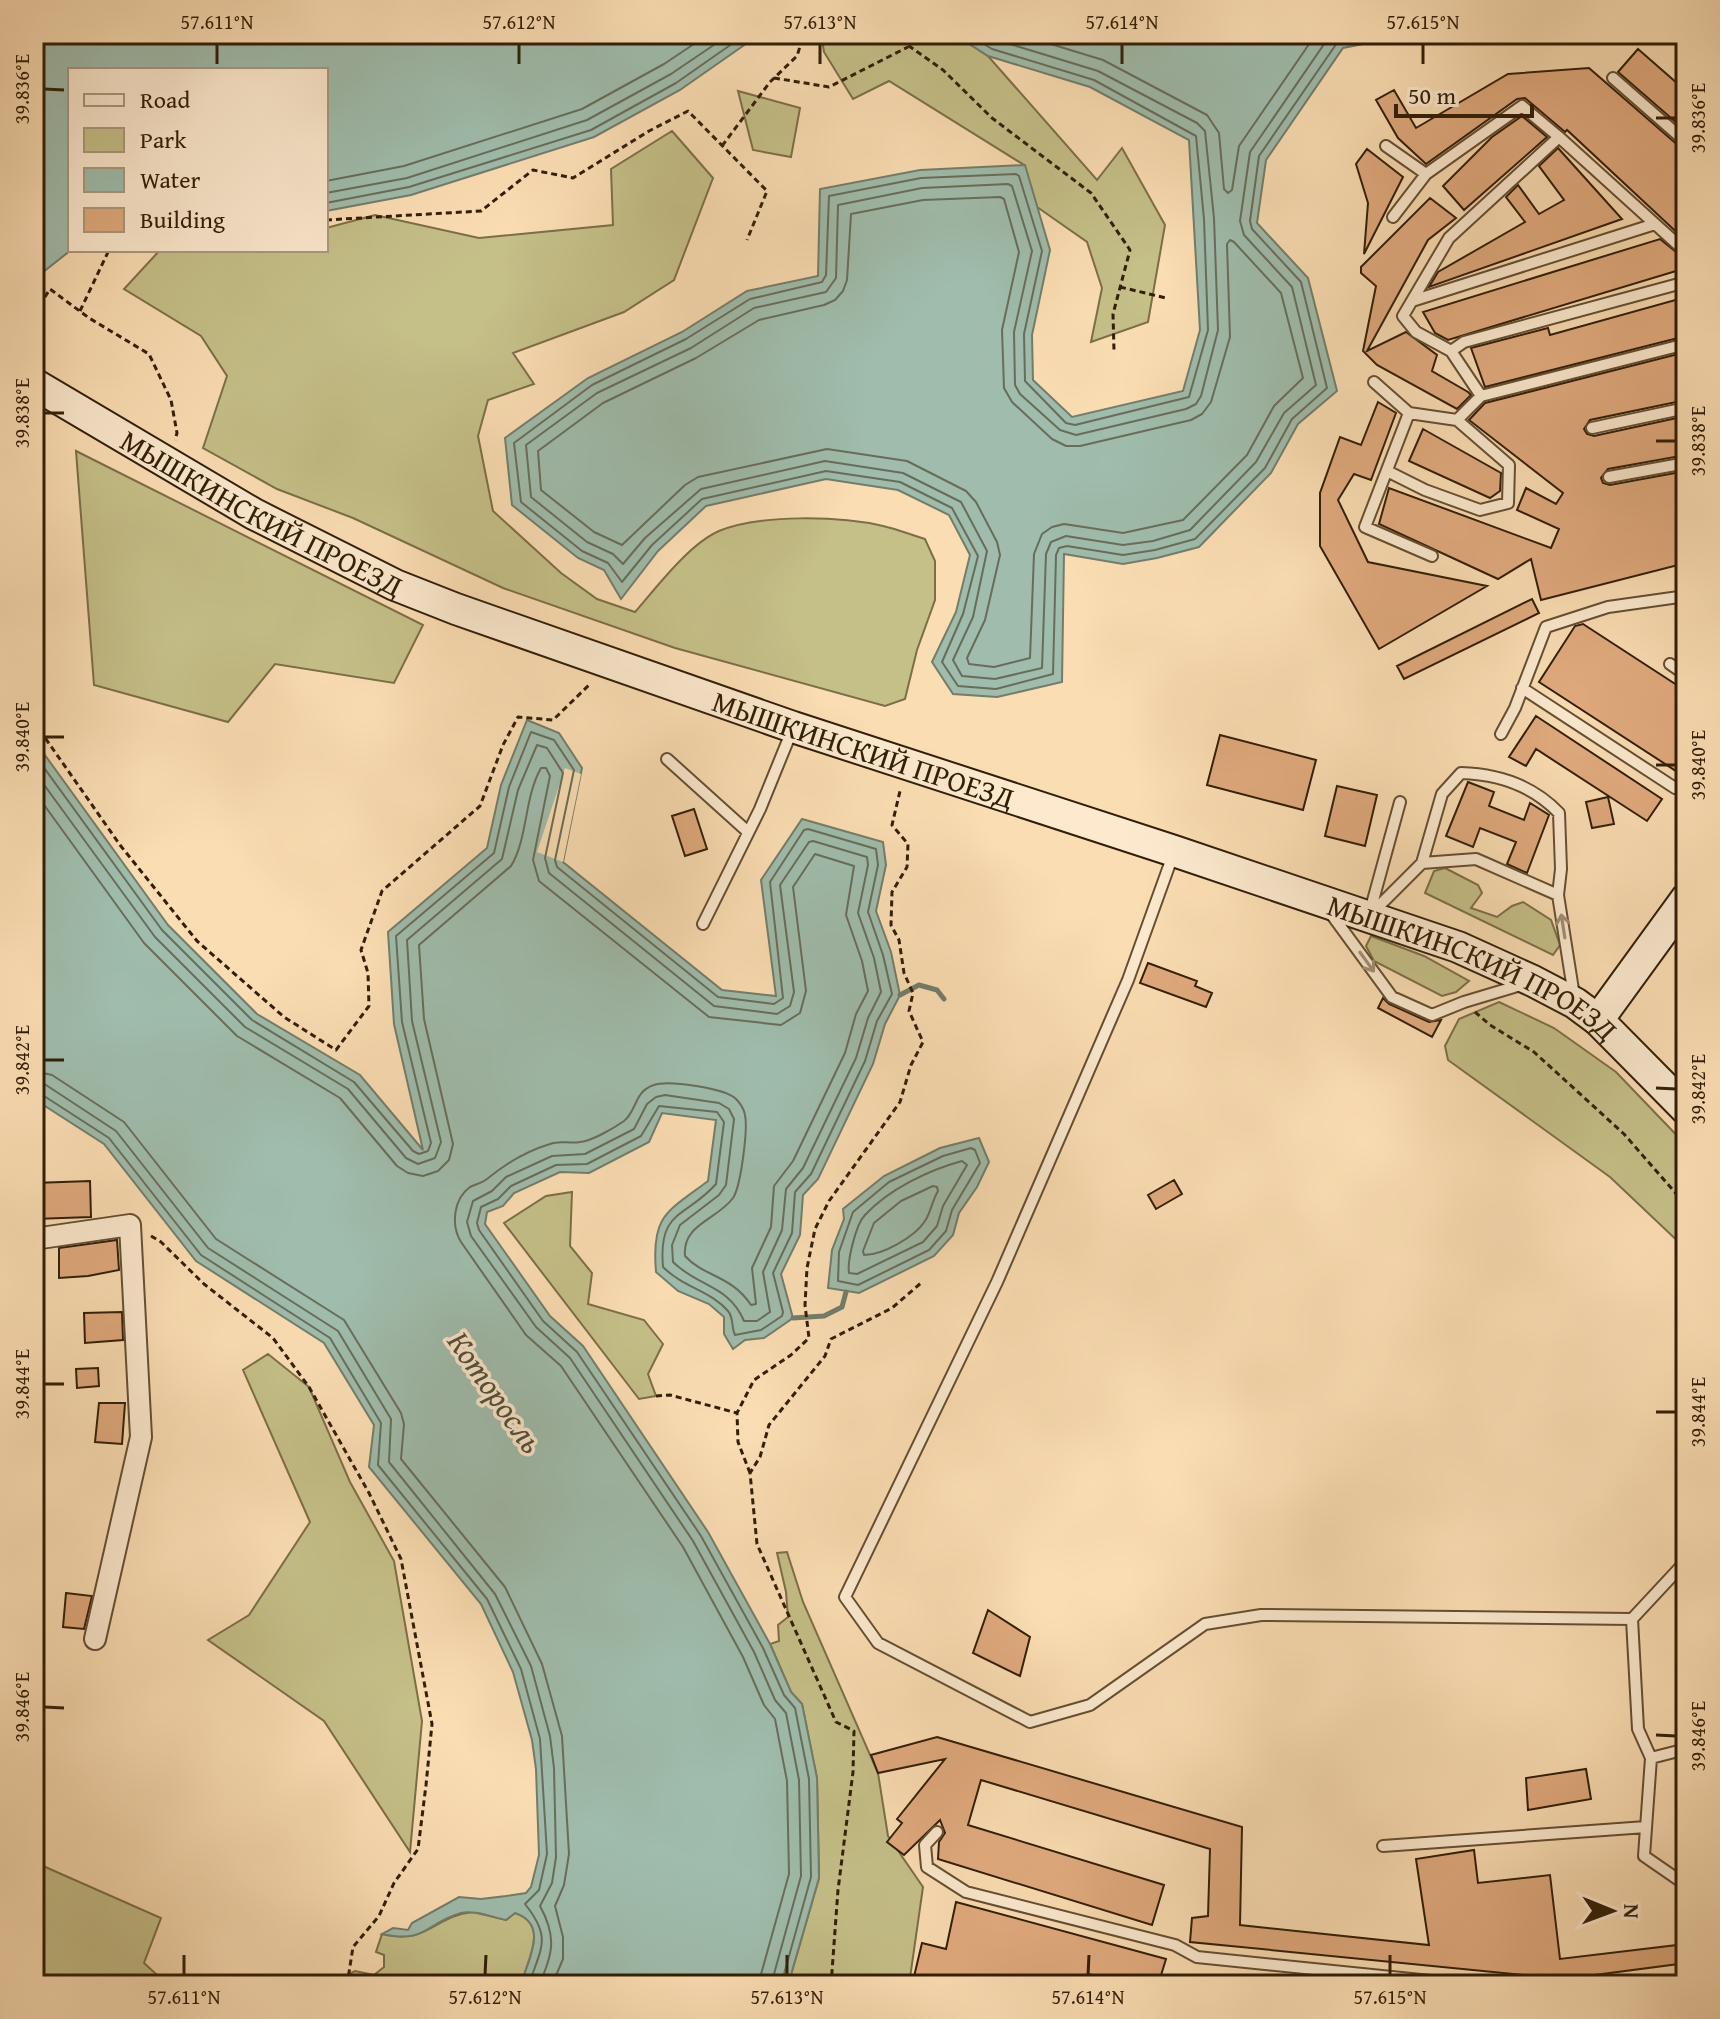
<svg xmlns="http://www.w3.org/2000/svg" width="1720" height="2019" font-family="'Gentium Book Plus',serif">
  <rect width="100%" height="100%" fill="#fbddb3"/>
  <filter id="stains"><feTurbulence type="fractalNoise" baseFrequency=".0025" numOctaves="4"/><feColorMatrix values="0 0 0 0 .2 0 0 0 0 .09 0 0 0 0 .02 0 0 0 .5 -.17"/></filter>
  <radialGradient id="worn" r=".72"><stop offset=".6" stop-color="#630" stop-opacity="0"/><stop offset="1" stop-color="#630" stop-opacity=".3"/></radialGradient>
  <path fill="#c5bf88" stroke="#7c6e48" stroke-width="2" d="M821,34H954L988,56L1097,180L1122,148L1165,225L1148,322L1091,342L1102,288L1087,242L1037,207L1024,165L889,81L853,99L824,52Z
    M738,91L800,108L791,157L753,150Z
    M672,131L713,178L674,280L624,312L513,353L534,384L488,400L478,436L493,511L561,573L597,599L635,612C656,588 689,544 719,531C760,514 840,516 883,526C897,529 911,535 925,539L935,561V600L917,650L905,699L885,706L675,648L503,588L353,518L277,489L203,448L227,376L201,336L124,289L160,250H326V228L375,215L479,238L613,225L611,169Z
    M76,451L423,625L394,683L275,664L228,722L94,685Z
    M1445,868L1478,885L1482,893L1471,908L1497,917L1512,906L1523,902L1551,920L1560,945L1553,955L1425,893L1434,871Z
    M1371,936L1424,956L1469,981L1456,992L1442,996L1374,961L1366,946Z
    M1499,1002L1554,1028L1616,1072L1686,1145V1249L1610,1177L1448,1060L1445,1046L1459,1019Z
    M572,1192L570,1246L592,1273L588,1304L644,1320L663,1344L648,1374L656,1396L639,1399L504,1223L546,1196Z
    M268,1354L309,1387L350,1482L394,1561L422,1721L410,1852L324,1721L208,1640L249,1615L310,1522L243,1370Z
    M787,1552L803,1602L878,1773L888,1836L923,1887L909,1985H788L819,1878L817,1778L802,1704L791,1692L770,1644L779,1641L778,1625L788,1617L786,1592L777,1553Z
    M34,1862L161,1918L144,1963L168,1985H34Z
    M473,1912L506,1920L515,1913C551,1924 526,1963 521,1985H328L355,1971L374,1975L384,1967V1955L376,1952L382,1934C429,1945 433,1916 473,1912Z"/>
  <path fill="#9fbcac" stroke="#737d6a" stroke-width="2" d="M39,34H760L680,90L594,137L411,195L326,211V70H70L71,250L42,273L34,288V35Z
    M954,34H1414L1343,48L1266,160L1257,223L1308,278L1337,391L1298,424L1271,473L1199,547L1157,558L1123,564L1064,554L1062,682L997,697L953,694L932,662L956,612L970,555L949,515L898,490L826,479L706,506L658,551L621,599L604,570L578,558L512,505L505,438L588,378L682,332L747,291L818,276L820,189L920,170L1025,165L1050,250L1032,335L1033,380L1072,417L1183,391L1200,330L1189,140L1090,87L988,56Z
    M527,720L559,733L582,768L563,862L722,990L776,996L761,880L802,819L883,842L886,865L876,911L891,952L900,995L885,1024L873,1064L818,1179L803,1195L800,1235L781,1274L793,1318L764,1338L745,1340L733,1349L724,1334V1317L709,1304L678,1291L656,1272C651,1215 667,1212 708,1181L716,1120L662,1113L649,1142L589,1173L560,1172L514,1193L503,1206L487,1212L485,1224L550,1316L583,1346L708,1532L770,1644L791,1692L802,1704L817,1778L819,1878L788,1985H521C526,1963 551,1925 515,1913L506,1920C492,1917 475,1910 461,1913C425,1923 427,1944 382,1934L393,1928L408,1930L412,1923L459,1897L481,1899L506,1896L526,1893L531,1887L539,1855L536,1769L532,1740L513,1672L481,1604L369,1467L374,1425L324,1343L196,1261L104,1144L34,1099V740L168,925L257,1014L360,1075L423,1150L394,1024L388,932L487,848L501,785Z
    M979,1138L989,1162L977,1187L959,1213L953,1235L934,1256L859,1293L828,1288L832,1250L844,1219L843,1209L884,1176L940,1148Z"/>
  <path fill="#fbddb3" d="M565,768L581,774L563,862L537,852Z"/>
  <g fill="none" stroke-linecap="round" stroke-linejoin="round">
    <path stroke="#686d5a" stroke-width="2" d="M968,34L992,49L1094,80L1196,136L1204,219L1208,330L1189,397L1075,425L1066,423L1025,381L1024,334L1042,251L1019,176L1016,174L921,178L829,196L826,275L822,282L750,299L686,339L592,385L514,443L521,502L582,551L608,563L622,582L652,545L702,499L826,471L900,482L952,508L978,556L963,614L942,662L958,686L996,689L1053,674L1056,555L1059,548L1067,546L1123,555L1155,550L1195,539L1265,468L1292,419L1327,388L1301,282L1252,229L1250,221L1259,156L1337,43L1371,34
      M987,34L997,40L1098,71L1197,123L1205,131L1214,218L1218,330L1201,396L1196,404L1186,409L1076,435L1060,430L1020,394L1015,385L1014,332L1032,251L1012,186L1008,184L922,188L838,205L836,278L826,292L754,308L691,348L597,393L526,445L531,497L587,542L613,554L623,564L645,538L701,489L825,461L903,473L961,502L987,551L973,617L953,660L962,676L995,679L1042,668L1046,554L1051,542L1066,536L1123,545L1153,541L1190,530L1256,462L1284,413L1316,385L1292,287L1244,235L1240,221L1250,152L1331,34
      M1018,34L1103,60L1207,115L1219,133L1224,189L1228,193L1232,190L1239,146L1316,34
      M326,181L404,166L582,109L664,64L709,34
      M326,193L407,178L587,120L671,74L730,34
      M1000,197L1004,199L1019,252L1002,330L1004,388L1012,402L1052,439L1066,446H1080L1191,420L1202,414L1211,402L1230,337L1227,244L1230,240L1234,242L1281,293L1303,378L1274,406L1247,455L1183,520L1123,533L1064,524L1052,527L1042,534L1034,554L1030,658L994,667L969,664L967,658L985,620L1000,555L997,542L976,502L966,491L907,461L827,449L698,477L685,485L622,545L594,532L541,490L538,451L603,403L696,358L759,320L824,305L835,300L843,291L847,280L851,214L923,200Z
      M326,203L409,187L591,130L676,83L746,34
      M34,754L162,930L252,1020L354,1082L413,1151L419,1154L428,1151L431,1143L402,1022L396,936L494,853L509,787L531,732L554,740L574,770L555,860L557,867L718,997L774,1004L783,998L770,882L804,830L808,829L876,849L878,865L868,912L883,955L892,994L877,1021L865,1061L811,1174L795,1192L792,1233L773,1273L783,1312L782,1316L761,1330L735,1335C731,1327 734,1318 728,1311C711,1291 684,1288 663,1267C658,1209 686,1218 716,1184L724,1122L717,1112L659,1106L641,1136L587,1164L556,1165L511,1186L498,1199L481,1207L477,1223L479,1230L543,1321L577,1352L701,1536L763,1648L784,1695L795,1708L809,1779L811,1877L781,1985
      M34,771L155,937L245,1027L348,1089L406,1158L418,1164L435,1158L441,1142L412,1021L407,940L502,859L518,790L537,745L547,748L563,773L545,858L549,873L714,1006L777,1014L790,1006L794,992L780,885L809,842L813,841L867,857L868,865L858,913L874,958L881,992L868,1018L856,1058L803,1168L786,1189L782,1230L763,1272L770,1312L757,1321H744C729,1285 698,1287 673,1262L672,1245L680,1225L719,1195L726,1185L734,1119L729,1109L719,1103L665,1095L656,1097L647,1104L634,1129L585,1154L552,1156L506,1177L492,1191L473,1201L467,1222L471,1236L536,1327L570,1358L693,1541L754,1652L775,1700L786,1713L799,1780L801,1876L771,1985
      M34,791L144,943L237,1036L340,1098L397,1166L408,1173L423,1176L438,1171L449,1160L453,1144L424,1019L419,945L511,866C528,838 524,798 541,768H546L550,776L533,860L539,881L709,1017L781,1025L800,1013L806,991L793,887L815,854L854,866L846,915L862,961L868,991L856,1014L845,1053L793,1161L774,1186L771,1227L752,1268L756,1304L751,1305C731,1275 704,1277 685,1256C682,1224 717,1220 733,1198C741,1186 748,1129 745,1115C744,1109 740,1103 736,1099C725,1088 668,1080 654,1085C634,1091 637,1111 624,1121C614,1128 592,1141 580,1142C570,1144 560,1140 550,1144C527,1151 505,1164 487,1179C482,1183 476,1184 470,1187C453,1199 451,1226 461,1242L526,1335L561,1366L683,1547L743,1657L764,1705L775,1719L787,1781L789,1874L758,1985
      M34,1071L52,1075L124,1122L216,1239L344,1320L401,1413L404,1424L401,1459L505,1587L542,1664L562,1736L569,1854L564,1885L555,1906L563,1937V1959L552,1985
      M34,1083L46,1085L116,1131L208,1248L338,1331L391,1419L389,1462L495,1594L531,1666L550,1736L554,1768L556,1857L552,1883L540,1906C557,1937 553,1954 539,1985
      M34,1093L41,1094L109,1138L201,1255L330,1338L381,1423L378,1465L487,1599L521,1669L540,1739L547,1854L539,1890L525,1904C553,1939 540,1948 529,1985
      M971,1148L975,1150L980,1163L952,1210L946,1231L929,1250L858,1285L838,1281L839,1252L853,1212L889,1182L943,1156Z
      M962,1161L967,1165L943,1206L937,1226L923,1242L857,1274L849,1273C847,1261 856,1224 865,1215C889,1189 929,1170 962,1161Z
      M933,1186L937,1187L938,1191C932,1201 931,1212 925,1221C915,1237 882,1255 864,1255L863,1251L874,1223L901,1201Z"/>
    <path stroke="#737d6a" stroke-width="5" d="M900,995L919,985L937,990L944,999
      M793,1318L824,1316L842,1307L846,1292"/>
  </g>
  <path fill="#e0aa7d" stroke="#321e07" stroke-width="2" d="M1638,49L1686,91V131L1618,72Z
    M1589,68L1681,148L1686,150V241L1567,130L1565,132L1525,98L1517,99L1426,164L1398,138L1376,100L1394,90L1416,128L1508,74Z
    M1522,116L1547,137L1464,210L1443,186L1492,137Z
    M1558,148L1622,219L1429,287L1438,272L1525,222L1506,197L1518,185L1539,214L1564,200L1539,166Z
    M1367,149L1403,177L1364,254L1368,203L1356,164Z
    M1430,198L1456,218L1428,240L1367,351L1406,332L1437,355L1432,371L1468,392L1471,395L1457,409L1377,365L1363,351L1376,286L1361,273V267Z
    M1660,239L1686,260V268L1448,340L1435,333L1423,312Z
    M1686,297V336L1485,387L1471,348L1548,328L1550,335Z
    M1686,352V400L1590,420L1584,429L1587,434L1594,436L1686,416V455L1608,469L1601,478L1603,483L1610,485L1686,471V563L1541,600L1531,559L1498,579L1379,524L1389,488L1551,548L1559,529L1517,510L1526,488L1556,504L1563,493L1469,420L1485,403Z
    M1378,402L1396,413L1371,480L1354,474L1338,500L1368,562L1487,586L1379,649L1320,546V493L1340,437L1361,445Z
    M1423,429L1501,473L1500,491L1490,498L1409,461Z
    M1532,599L1539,613L1404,679L1397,666Z
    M1583,624L1686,691V762L1679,773L1539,682L1575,626Z
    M1536,716L1662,799L1647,821L1536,749L1526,766L1509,757Z
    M1220,735L1316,760L1303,810L1207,785Z
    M1468,782L1494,792L1489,806L1524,820L1530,803L1549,815L1527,873L1507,864L1516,842L1480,828L1473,847L1446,836Z
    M1337,786L1377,795L1365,846L1325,836Z
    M1608,797L1614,824L1592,828L1586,802Z
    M694,809L707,849L685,856L672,816Z
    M1148,963L1197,981L1195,986L1212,993L1206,1007L1140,983Z
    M1383,998L1389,1004L1429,1022L1441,1020L1432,1037L1378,1008Z
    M1174,1180L1182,1194L1156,1209L1148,1195Z
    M90,1181L91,1217L34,1219V1183Z
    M117,1240L119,1270L88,1276L59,1278V1248Z
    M122,1312L123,1340L85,1343L84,1313Z
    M98,1368L99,1386L77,1388L76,1369Z
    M99,1403H125L122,1444L95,1442Z
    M66,1593L92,1596L84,1629L63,1627Z
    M988,1610L1030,1637L1020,1676L973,1653Z
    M937,1737L1242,1827L1240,1925L1429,1945L1416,1859L1474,1850L1478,1883L1550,1875L1560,1959L1686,1944V1963L1564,1979L1190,1942L1192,1918L1208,1916L1210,1849L981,1780L968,1825L1164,1885L1152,1925L938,1859L939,1842L945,1833L940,1820L904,1855L887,1842L902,1823L897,1819L945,1759L878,1773L871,1755Z
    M1586,1769L1591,1799L1528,1810L1526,1778Z
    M956,1902L1166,1959L1158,1985H1134L1088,1974L1087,1985H912L922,1943L946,1949Z"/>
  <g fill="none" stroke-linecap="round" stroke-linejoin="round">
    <defs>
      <path id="lane" d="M1613,78L1686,142
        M1559,137L1686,252
        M1386,146L1426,174
        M1393,217L1426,174L1522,106L1559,137L1449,238L1403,316L1416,332L1451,351L1464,342L1686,282
        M1412,301L1655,224
        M1451,351L1481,396
        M1374,382L1409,413
        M1592,428L1686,408
        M1387,471L1425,490L1480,510L1508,503L1509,465L1457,420
        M1609,477L1686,463
        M1432,556L1365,527L1409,413L1457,420L1481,396L1686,344
        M1670,664L1686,675
        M1522,688L1675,788L1686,779
        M1501,734L1515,708L1546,627L1608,607L1686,596
        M667,759L748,832
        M1173,855L1128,980L997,1282L845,1597L878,1643L1030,1722L1090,1705L1205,1624L1261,1615L1632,1619
        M1422,863L1442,794L1461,773C1498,774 1533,786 1559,813L1561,869L1558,895
        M1329,911L1392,997L1432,1015L1464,1002L1524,984
        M1373,912L1422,863L1476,859L1558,895L1574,996
        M1369,915L1400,802
        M703,924L760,809L793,728
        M1686,1749L1651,1758L1644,1856L1686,1885
        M1651,1758L1638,1729L1632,1619L1686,1561
        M937,1832L925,1845L927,1867L966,1892L1175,1945L1197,1957L1470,1985
        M1383,1846L1646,1827
        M1651,1985L1686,1981"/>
      <path id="street" d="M34,1239L130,1225L141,1437L95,1639"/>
      <g id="secondary">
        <path id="s1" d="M34,384L254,514L395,585L456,609L793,727L1174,851L1458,947L1533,981L1575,1003L1598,1020L1686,1109"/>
        <path d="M1598,1020L1686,899"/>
      </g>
    </defs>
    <use href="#lane" stroke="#644e32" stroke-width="14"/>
    <use href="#street" stroke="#644e32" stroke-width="24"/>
    <use href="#secondary" stroke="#321e07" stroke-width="34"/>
    <path stroke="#321e07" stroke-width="3" stroke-dasharray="6 4" stroke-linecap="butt" d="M892,34L943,70L992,118L1091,193L1130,250L1113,314L1114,351
      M774,78L829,87L908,47
      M722,146L770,82L797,56L804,34
      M326,220L481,211L533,170L573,178L649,131L688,111L767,191L747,240
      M1120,287L1166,298
      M80,311L109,250
      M34,314L50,289L89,318L149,354L171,400L177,433L175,440
      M34,722L120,845L197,941L284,1017L336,1050L369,1006L368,973L361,950L382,891L480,806L503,745L518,717L553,720L589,685
      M1475,1012L1490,1025L1534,1052L1624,1134L1686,1205
      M151,1236L161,1242L204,1284L273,1338L309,1387L369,1493L401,1559L432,1724L426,1785L418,1849L394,1883L379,1916L353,1947L347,1985
      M656,1396L670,1395L737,1413
      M750,1473L738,1442L737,1413L754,1380L791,1355L809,1338L805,1305L807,1268L815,1229L829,1201L900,1102L911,1065L923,1042L909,1011L913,993L904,973L899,940L891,925L892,892L907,867L908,844L892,825L900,791
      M831,1985L838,1890L853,1772L854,1731L836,1722L757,1544L750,1473L760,1457L769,1425L825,1356L831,1339L892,1308L921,1283"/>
    <use href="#lane" stroke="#fce9ce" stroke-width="10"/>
    <use href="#street" stroke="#fce9ce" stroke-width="20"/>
    <use href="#secondary" stroke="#fce9ce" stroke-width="30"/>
  </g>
  <defs><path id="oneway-shaft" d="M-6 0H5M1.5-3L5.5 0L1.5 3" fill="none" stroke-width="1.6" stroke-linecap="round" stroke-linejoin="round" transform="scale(2)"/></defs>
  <g stroke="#a18e74">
    <use href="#oneway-shaft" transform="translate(1563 926) rotate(-99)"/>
    <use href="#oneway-shaft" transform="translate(1367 962) rotate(54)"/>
  </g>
  <path fill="none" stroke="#321e07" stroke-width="3" d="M217,64V44M519,64V44M820,64V44M1122,64V44M1423,64V44M44,89L64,90M1656,118H1676M44,413H64M1656,441H1676M44,737H64M1656,765H1676M44,1060H64M1656,1088L1676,1089M44,1384H64M1656,1412H1676M44,1707L64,1708M1656,1735L1676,1736M184,1975V1955M485,1975L486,1955M787,1975V1955M1088,1975L1089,1955M1390,1975V1955"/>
  <g text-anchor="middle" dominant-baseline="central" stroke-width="7" stroke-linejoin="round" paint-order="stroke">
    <g font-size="30" fill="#321e07" stroke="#fce9ce">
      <text stroke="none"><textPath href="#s1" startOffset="262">МЫШКИНСКИЙ ПРОЕЗД</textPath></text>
      <text stroke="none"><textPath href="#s1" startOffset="910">МЫШКИНСКИЙ ПРОЕЗД</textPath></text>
      <text stroke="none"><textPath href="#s1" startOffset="1558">МЫШКИНСКИЙ ПРОЕЗД</textPath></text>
    </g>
    <g font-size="32" font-style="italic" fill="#534d39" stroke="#fce9ce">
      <text transform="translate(496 1392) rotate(55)">Которосль</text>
    </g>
  </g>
  <rect width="1720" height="2019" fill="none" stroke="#fbddb3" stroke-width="88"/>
  <rect x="68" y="68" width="260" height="184" fill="#fce9ce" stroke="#ab987e" stroke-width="2"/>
  <rect x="84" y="94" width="40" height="12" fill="#fce9ce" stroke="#ab987e" stroke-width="2"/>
  <text x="140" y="108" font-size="24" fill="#321e07">Road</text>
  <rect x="84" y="128" width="40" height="24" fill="#c5bf88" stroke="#ab987e" stroke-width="2"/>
  <text x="140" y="148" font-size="24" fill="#321e07">Park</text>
  <rect x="84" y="168" width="40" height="24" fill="#9fbcac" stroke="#ab987e" stroke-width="2"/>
  <text x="140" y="188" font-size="24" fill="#321e07">Water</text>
  <rect x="84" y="208" width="40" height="24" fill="#e0aa7d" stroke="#ab987e" stroke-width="2"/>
  <text x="140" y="228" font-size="24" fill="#321e07">Building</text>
  <g transform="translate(1612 1911) rotate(91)" stroke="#fce9ce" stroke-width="6" paint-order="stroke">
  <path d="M0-6L14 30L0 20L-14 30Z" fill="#321e07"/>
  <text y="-12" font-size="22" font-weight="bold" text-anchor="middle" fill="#321e07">N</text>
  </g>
  <path d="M1396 104v12h136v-12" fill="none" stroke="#321e07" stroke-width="4"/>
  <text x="1408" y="104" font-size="24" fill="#321e07" stroke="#fce9ce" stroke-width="6" paint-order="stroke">50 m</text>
  <rect x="44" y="44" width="1632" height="1931" fill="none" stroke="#321e07" stroke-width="3"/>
  <g font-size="20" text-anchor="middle" fill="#321e07">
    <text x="217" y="29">57.611°N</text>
    <text x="519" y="29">57.612°N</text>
    <text x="820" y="29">57.613°N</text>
    <text x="1122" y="29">57.614°N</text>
    <text x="1423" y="29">57.615°N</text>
    <text transform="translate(22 89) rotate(-90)" y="7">39.836°E</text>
    <text transform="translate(1698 118) rotate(-90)" y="7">39.836°E</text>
    <text transform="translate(22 413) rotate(-90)" y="7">39.838°E</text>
    <text transform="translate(1698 441) rotate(-90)" y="7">39.838°E</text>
    <text transform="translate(22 737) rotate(-90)" y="7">39.840°E</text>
    <text transform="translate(1698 765) rotate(-90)" y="7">39.840°E</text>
    <text transform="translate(22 1060) rotate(-90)" y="7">39.842°E</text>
    <text transform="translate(1698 1089) rotate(-90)" y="7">39.842°E</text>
    <text transform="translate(22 1384) rotate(-90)" y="7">39.844°E</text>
    <text transform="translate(1698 1412) rotate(-90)" y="7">39.844°E</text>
    <text transform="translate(22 1707) rotate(-90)" y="7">39.846°E</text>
    <text transform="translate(1698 1736) rotate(-90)" y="7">39.846°E</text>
    <text x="184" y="2004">57.611°N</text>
    <text x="485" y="2004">57.612°N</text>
    <text x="787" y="2004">57.613°N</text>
    <text x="1088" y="2004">57.614°N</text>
    <text x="1390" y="2004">57.615°N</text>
  </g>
  <rect width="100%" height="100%" filter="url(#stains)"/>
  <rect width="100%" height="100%" fill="url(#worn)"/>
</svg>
